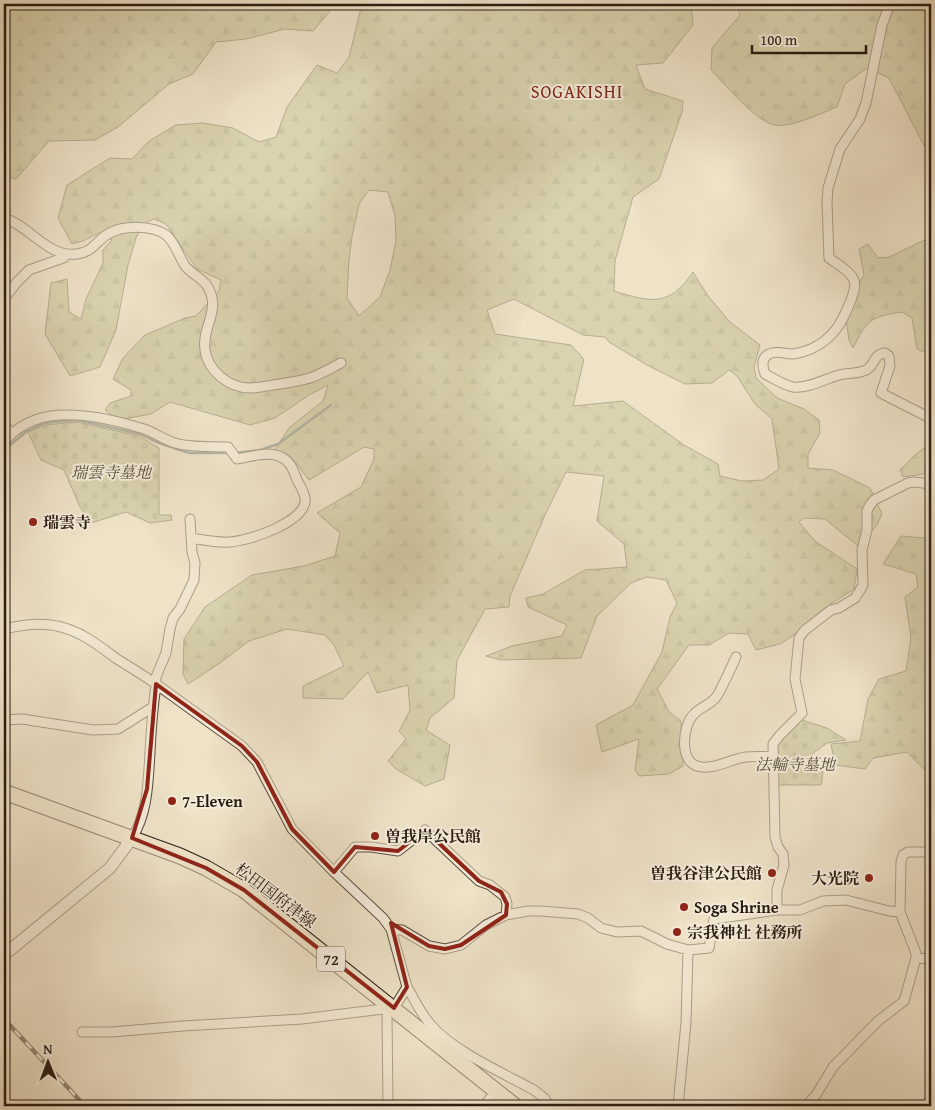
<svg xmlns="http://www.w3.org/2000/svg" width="935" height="1110" font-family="'Gentium Book Plus','Noto Serif JP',serif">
  <defs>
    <pattern id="forest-firs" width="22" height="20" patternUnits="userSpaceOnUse" patternTransform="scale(1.25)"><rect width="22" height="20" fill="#bec292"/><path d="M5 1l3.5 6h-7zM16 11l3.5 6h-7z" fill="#a3a67d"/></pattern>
    <pattern id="cemetery-stones" width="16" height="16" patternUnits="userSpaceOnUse" patternTransform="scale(1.25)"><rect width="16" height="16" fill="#bec292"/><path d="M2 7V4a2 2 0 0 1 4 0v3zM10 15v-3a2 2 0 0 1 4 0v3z" fill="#a3a67d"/></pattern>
  </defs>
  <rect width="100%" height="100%" fill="#eee2c7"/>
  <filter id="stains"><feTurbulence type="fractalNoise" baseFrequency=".004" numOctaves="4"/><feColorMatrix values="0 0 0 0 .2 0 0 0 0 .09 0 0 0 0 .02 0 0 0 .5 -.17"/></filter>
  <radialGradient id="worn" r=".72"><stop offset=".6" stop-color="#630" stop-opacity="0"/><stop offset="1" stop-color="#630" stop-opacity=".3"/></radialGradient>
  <path fill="url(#forest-firs)" stroke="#746f52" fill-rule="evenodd" d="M4,4H336L313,31L285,29L246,39L216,42L193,74L169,84L118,127L95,140L49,141L16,179L4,176Z
    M362,4H691L693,25L663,63L636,65L645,89L683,101L682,112L659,179L633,197L615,261L614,291C650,302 669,308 693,272L708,296L730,322L760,345L754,367L756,378L777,398L804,409L819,420L820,433L808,454V468L833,470L870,488L882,514L877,525L858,546L825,519L804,518L799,522L815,541L857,569L854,589L822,610L794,635L780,644L756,650L748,634L729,633L709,645H689L657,689L669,712L681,721L683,766L669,774L639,776L635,770L639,739L602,752L596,725L633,705L662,652L670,617L677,603L666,580L647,577L631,583L597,616L581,658L500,660L486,656L512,646L562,636L567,625L528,607L526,598L543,594L585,570L627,567L624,544L597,521L604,476L566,472L545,515L510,596L509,607L485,609L457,660L454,698L430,718L426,730L450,745L444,779L425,786L396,769L388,761L406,739L399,731L410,710L408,685L377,693L368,672L343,699L303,698V686L344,666L334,645L325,635L287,629L249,641L217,665L188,684L183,674L184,639L205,607L252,575L304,566L335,556L340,533L317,513L361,487L374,459V449L364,447L309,480L294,460L274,451L289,428L323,401L328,385L309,395L275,418L250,425L170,402L151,414L118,420L105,410L110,403L131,396V390L113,379L123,358L145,335L185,318L196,316L219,291L221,280L197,269L166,224L154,219L143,224L136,238L128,265L116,330L100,367L70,376L45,334L51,283L67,279L69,312L81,319L86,299L103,263V250L112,240L99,233L83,241L72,244L58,218L67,185L110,158L132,159L149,141L176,125L203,123L233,128L259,142L276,137L287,107L317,65L337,73L349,57ZM369,190L388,192L395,216L396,241L390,270L380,297L359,316L347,298L349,260L352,237L359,204ZM514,299L583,335L605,337L609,342L647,365L685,384L712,383L729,370L737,376L755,404L772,419L779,469L763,480L742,481L720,476L718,464L684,445L623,401L573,406L584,359L571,345L495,334L487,310Z
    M736,4H931V159L889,78L867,68L845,84L837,107C822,113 791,128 775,125C756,122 725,84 711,70L712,48L740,15Z
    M931,237V355L917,349L912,318L902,312C870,317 868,319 853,348L849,340L844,304L864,275L859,249L868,244L878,258L889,257Z
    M931,428V473L903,477L900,470L915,455L928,445L929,430Z
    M901,536L924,538L931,543V776L907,752L873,758L865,769L835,765L831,744L860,741L868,699L879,679L906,671L911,638L905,597L918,587L916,574L883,564Z"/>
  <path fill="url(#cemetery-stones)" stroke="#746f52" d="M77,422L139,436L159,448V515H171L172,520L150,523L126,512L91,523L80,507L64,470L41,460L28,432L44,425Z
    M802,720L827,728L846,740L827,743L812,754L816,768L823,772L821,785H778L775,744L782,736Z"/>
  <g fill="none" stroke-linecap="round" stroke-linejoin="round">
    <path stroke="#6d7d77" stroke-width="2.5" d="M4,450L26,432L44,423L77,420L140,434L156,442L189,453H229
      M234,453L260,450L278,444L331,405"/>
    <defs>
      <path id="minor" d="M890,4L882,25L866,103L860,119L840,149L828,188L827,202L829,258C837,264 848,270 853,278C857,286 853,293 851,300C842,323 834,338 811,349C805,351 798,354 792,354C785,354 776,350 769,354C761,358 762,366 765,374C773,378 783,385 793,387C807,389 825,379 839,375C847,373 858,374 866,370C875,366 873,354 885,353L889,356L890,366L881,393L926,416L931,415
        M4,218C30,226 48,258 77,254C93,252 96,241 108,234C123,225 152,225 166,235C176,243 179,258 186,267C197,279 208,279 212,298C216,314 202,331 205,350C208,371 229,388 250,388C260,388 271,385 280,384C290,382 300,381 310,378C321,374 331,368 341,363
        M4,299L17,282L29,270L63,258L67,254
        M4,423L11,434
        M4,441C12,433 23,424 35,420C67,408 112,419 144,429C154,432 164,440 175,443C191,448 211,446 228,447L237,459C249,457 264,452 275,455C289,458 293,468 297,480C300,485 304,492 305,498C308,522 248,541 230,542C217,543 204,540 191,538
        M190,519L192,552L195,563L194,580L180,609L173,618L170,629L166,653L156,677V684L242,746L257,762L292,829L334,872L383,918L391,929L407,987L394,1008L388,1013L387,1017L388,1106
        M4,629C21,625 40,622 57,626C81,631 98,645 117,659C130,667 143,675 156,684C153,707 151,729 150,753C148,782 148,813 132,838
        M736,657C730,670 724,684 717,696C711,705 700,707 693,715C683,726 679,760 697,766C713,771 730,759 746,757C755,756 764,757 773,756
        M4,720L22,719L93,730L118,729L153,707
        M334,872L355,847H371L398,851L425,830L479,881L490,885L505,897L507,904L506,915
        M777,910V890L784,865L783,854L778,847L775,837L773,744L780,735L802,713L795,679L799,638L804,631L831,610L839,608L855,598L859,592L863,585L862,550L867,530V511L870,505L874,500L908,483L914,482L931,484
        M900,912L901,862L903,855L908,852H931
        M391,929L402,930L429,946L445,949L461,945L486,925L506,915L528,911H541L578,914L588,918L601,928L617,932L641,931L667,944L688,950L709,948L714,919L777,910H800L823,901L846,900L889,911L900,912L916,953V958L904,1001L878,1021L833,1067L816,1095L806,1106
        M916,958L931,959
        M407,987C415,1000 421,1015 432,1026C453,1051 505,1074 534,1090L544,1098L550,1106
        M82,1032H112L183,1026L302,1019L391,1008
        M484,1106L496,1091
        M678,1106L686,1023L688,950"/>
      <path id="tertiary" d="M4,955L110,868L132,838"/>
      <path id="primary" d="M4,792L180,856L206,868L244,890L515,1106"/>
    </defs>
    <use href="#minor" stroke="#5a4e3e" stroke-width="11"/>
    <use href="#tertiary" stroke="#5a4e3e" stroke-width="13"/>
    <use href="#primary" stroke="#291c11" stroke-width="17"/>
    <use href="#minor" stroke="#f4ecdb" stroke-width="9"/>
    <use href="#tertiary" stroke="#f4ecdb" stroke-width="11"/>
    <use href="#primary" stroke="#eee2c7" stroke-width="15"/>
    <defs>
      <path id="rail" d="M4,1019L85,1106"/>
    </defs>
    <use href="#rail" stroke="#291c11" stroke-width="4.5"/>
    <use href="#rail" stroke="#f4ecdb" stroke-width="2.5" stroke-dasharray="8" stroke-linecap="butt"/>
  </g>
  <path d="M0 0H935V1110H0ZM156,684L242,746L257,762L292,829L334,872L355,847L398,851L425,830L479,881L501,892L507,904L506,915L461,945L445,949L429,946L391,923L407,987L394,1008L244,890L206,868L132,838L147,789Z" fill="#eee2c7" fill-opacity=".55" fill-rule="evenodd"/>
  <path fill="none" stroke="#8f2418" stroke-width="4" stroke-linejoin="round" d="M156,684L242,746L257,762L292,829L334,872L355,847L398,851L425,830L479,881L501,892L507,904L506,915L461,945L445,949L429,946L391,923L407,987L394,1008L244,890L206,868L132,838L147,789Z"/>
  <g fill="#8f2418" stroke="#f4ecdb" stroke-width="2">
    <circle cx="33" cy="522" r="5"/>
    <circle cx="172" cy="801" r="5"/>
    <circle cx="375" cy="836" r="5"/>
    <circle cx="772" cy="873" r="5"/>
    <circle cx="869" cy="878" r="5"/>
    <circle cx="684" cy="907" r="5"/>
    <circle cx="677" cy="932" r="5"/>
  </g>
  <g text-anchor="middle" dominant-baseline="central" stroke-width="4" stroke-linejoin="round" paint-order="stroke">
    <rect fill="#f4ecdb" stroke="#665a4e" stroke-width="1" x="317" y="946.5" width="28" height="25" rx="4"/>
    <g font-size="15" font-weight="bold" fill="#291c11">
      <text x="331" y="959">72</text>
    </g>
    <g font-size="16" font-style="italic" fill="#564e38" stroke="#f4ecdb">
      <text x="111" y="472">瑞雲寺墓地</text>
      <text x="795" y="764">法輪寺墓地</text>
    </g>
    <g font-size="16" font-weight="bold" fill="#291c11" stroke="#f4ecdb" text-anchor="start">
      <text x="43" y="522">瑞雲寺</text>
      <text x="182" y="801">7-Eleven</text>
      <text x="385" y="836">曽我岸公民館</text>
      <text x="762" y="873" text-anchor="end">曽我谷津公民館</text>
      <text x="859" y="878" text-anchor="end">大光院</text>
      <text x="694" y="907">Soga Shrine</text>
      <text x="687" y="932">宗我神社 社務所</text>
    </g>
    <g font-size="16" fill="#291c11" stroke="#f4ecdb">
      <text transform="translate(276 895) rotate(37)">松田国府津線</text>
    </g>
    <g font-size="18" letter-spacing="1" fill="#7a1f14" stroke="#f4ecdb">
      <text x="577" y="91">SOGAKISHI</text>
    </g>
  </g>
  <rect width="935" height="1110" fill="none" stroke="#eee2c7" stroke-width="20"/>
  <rect x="5" y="5" width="925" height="1100" fill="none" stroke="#291c11" stroke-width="2.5"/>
  <rect x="10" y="10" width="915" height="1090" fill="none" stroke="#291c11"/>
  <g transform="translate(48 1062) rotate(359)" stroke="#f4ecdb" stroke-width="4" paint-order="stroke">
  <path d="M0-4L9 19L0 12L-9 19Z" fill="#291c11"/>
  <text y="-8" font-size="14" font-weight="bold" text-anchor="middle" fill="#291c11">N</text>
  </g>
  <path d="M752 45v8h114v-8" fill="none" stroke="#291c11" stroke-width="2.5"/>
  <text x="760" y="45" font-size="15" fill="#291c11" stroke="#f4ecdb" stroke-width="4" paint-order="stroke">100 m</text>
  <rect width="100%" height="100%" filter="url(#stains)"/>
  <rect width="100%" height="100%" fill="url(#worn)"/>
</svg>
